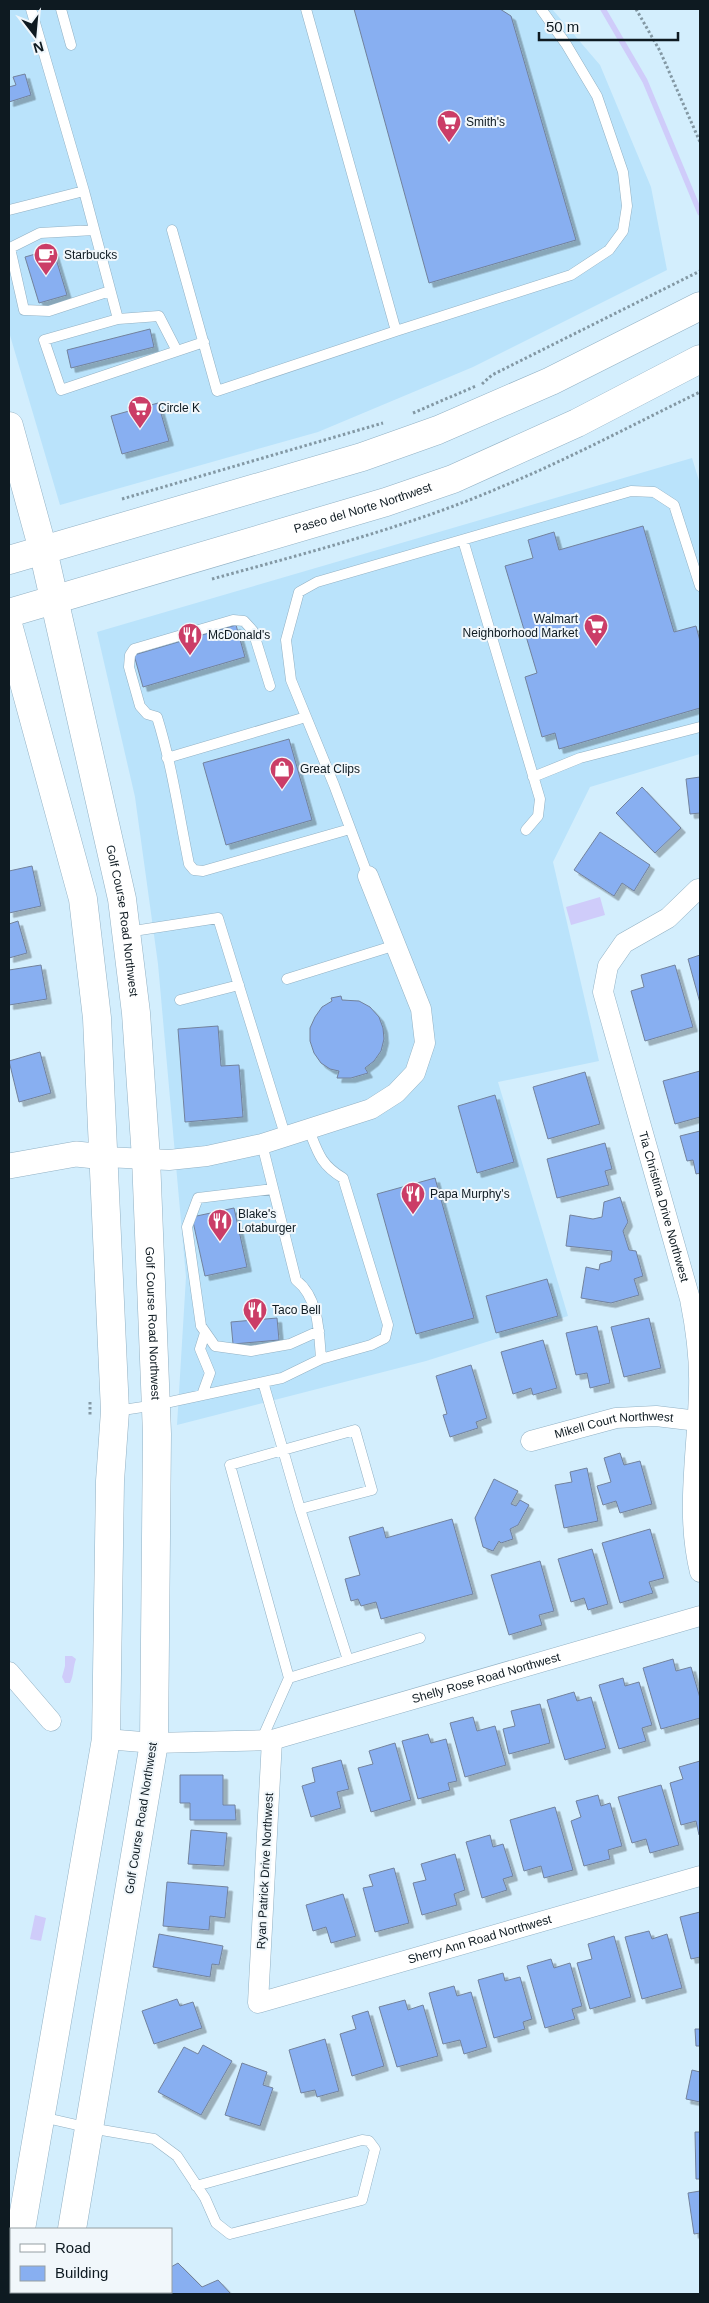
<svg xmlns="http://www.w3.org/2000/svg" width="709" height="2303" font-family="Arial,sans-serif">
  <defs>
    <filter id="shadow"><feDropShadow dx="4.5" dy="4.5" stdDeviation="0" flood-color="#0004"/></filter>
  </defs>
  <rect width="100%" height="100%" fill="#d3eefd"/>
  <path fill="#bae3fb" d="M9,9H552L600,65L651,187L667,270L473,367L318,432L60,505L9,332Z
    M692,458L700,484V754L590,787L553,862L599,1061L498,1082L568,1316L426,1361L177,1425L186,1277L158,964L135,797L97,632Z"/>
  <path fill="#cfccfa" d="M600,897L605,915L571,925L566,907Z
    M65,1656H72L76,1659C73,1667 74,1675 70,1683H65L62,1677L65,1666Z
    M35,1915L46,1918L41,1941L30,1939Z"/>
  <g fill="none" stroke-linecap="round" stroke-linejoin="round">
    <path stroke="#cfccfa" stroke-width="5.5" d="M603,9L645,81L700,213"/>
  </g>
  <path fill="#88aff1" stroke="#72829c" filter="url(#shadow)" d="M354,9H500L511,16L576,240L429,283Z
    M25,74L31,95L9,102V87L16,85L13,77Z
    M53,249L67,295L39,303L25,257Z
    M150,329L154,347L71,368L67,350Z
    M158,403L169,441L122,454L111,416Z
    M643,526L674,632L696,626L700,641V708L559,749L555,733L542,737L525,677L537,673L505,566L533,558L528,540L554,532L559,550Z
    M236,625L245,657L143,687L134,655Z
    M289,739L312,820L226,845L203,763Z
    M700,777V813L690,814L686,779Z
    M642,787L681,828L655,853L616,813Z
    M600,832L650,865L634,891L622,883L614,896L574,870Z
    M32,866L41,906L9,913V871Z
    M18,921L27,953L9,958V924Z
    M700,955V1003L688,959Z
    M41,965L47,999L9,1005V970Z
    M675,965L693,1027L645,1041L631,991L644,987L641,975Z
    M341,996L342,1000L359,1001L370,1007L379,1017L383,1028L384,1039L381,1051L374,1061L365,1068L368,1073L351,1078H337L339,1071L330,1069L321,1063L314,1053L310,1041V1028L315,1017L322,1007L332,1001L331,998Z
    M218,1026L221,1066L239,1065L243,1117L185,1122L178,1029Z
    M40,1052L51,1093L19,1102L9,1061Z
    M700,1071V1117L675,1124L663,1081Z
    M585,1072L600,1124L548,1139L533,1087Z
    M495,1095L514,1162L477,1173L458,1106Z
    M700,1131V1173L696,1174L693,1160L687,1161L680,1136Z
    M605,1143L612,1169L605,1171L609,1185L557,1198L547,1159Z
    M435,1178L474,1318L416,1334L377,1194Z
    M620,1197L628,1222L623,1231L629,1250L636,1251L643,1276L634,1279L639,1295L611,1303L581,1298L586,1267L599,1270L600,1264L611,1261L612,1251L566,1246L570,1215L593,1219L602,1217L604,1202Z
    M234,1208L247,1267L205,1276L192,1217Z
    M547,1279L558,1316L496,1333L486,1296Z
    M277,1318L279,1340L233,1344L231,1322Z
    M649,1318L661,1368L624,1377L611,1327Z
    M597,1326L610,1383L590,1388L587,1373L576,1375L566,1333Z
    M543,1340L557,1388L533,1395L531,1388L513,1394L501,1352Z
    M471,1365L487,1418L476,1422L478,1428L450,1437L443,1415L447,1414L436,1376Z
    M620,1453L624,1465L640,1461L652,1504L620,1513L616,1501L603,1505L597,1486L611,1482L604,1458Z
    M587,1468L598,1521L564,1528L555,1485L572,1482L570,1472Z
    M494,1479L518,1491L511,1504L516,1506L520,1500L529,1505L518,1525L510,1529L513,1539L501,1543L499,1541L493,1551L483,1547L475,1518Z
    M452,1519L473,1594L381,1619L376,1602L361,1606L358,1599L351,1601L345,1579L360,1575L349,1537L383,1527L386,1538Z
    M650,1529L664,1578L649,1582L653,1593L620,1603L602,1543Z
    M592,1549L608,1604L588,1610L584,1598L571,1602L558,1559Z
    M540,1561L554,1611L539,1615L542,1625L509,1635L491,1575Z
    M673,1659L676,1671L691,1667L700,1698V1718L661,1729L643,1668Z
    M623,1678L625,1686L639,1682L652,1725L642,1728L646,1741L619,1749L599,1685Z
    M574,1692L577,1701L591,1697L606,1748L565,1760L547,1700Z
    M540,1704L550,1743L509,1754L503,1729L515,1726L511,1711Z
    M473,1717L477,1731L495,1726L506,1765L465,1777L450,1723Z
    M428,1734L431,1743L446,1739L457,1781L448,1783L450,1790L418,1799L402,1741Z
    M395,1743L411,1800L371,1812L358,1768L373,1764L369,1751Z
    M341,1760L349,1789L337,1792L341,1808L311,1817L302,1786L315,1782L312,1768Z
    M700,1761V1835H699L696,1821L681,1825L670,1783L683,1779L679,1767Z
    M180,1775H223V1805H235L236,1820H190V1803H180Z
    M661,1785L679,1845L650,1853L646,1839L632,1843L618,1797Z
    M598,1795L601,1806L610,1803L622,1846L608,1850L610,1859L584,1866L571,1821L581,1817L576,1801Z
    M555,1807L573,1870L544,1878L541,1866L524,1871L510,1820Z
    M191,1830L227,1833L224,1866L188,1864Z
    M490,1835L493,1847L503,1844L513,1876L503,1879L507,1890L482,1898L466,1842Z
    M455,1854L465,1890L454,1894L457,1905L422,1915L413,1883L426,1880L421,1864Z
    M394,1868L409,1923L375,1932L363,1888L373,1886L369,1875Z
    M167,1882L228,1887L225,1918L210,1916L209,1930L163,1926Z
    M343,1894L356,1936L331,1943L326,1927L313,1931L306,1905Z
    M700,1912V1957L691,1959L680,1917Z
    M649,1931L652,1939L667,1934L682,1988L642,1999L625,1937Z
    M159,1934L223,1946L219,1965L212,1964L210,1977L153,1967Z
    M614,1936L631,1997L590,2009L577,1963L592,1959L588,1944Z
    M551,1959L554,1968L570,1963L582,2006L572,2009L575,2019L545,2028L527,1966Z
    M503,1973L505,1981L520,1977L532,2019L523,2022L525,2029L494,2038L478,1980Z
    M454,1986L457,1996L471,1992L487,2047L464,2054L460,2040L443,2044L429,1993Z
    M177,1999L180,2006L193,2002L202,2028L154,2044L142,2011Z
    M405,2000L408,2010L423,2005L438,2056L397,2067L379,2007Z
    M368,2011L384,2066L352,2076L340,2034L356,2029L352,2016Z
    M695,2029H700V2046H696Z
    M325,2039L339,2091L317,2097L315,2090L301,2093L289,2050Z
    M203,2045L232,2061L201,2115L158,2092L184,2047L198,2054Z
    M242,2063L267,2072L263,2085L273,2088L260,2126L225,2115Z
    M692,2070L700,2072V2102L686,2099Z
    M695,2132H700V2179H696Z
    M700,2191V2233L694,2234L688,2193Z
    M178,2263L202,2287L218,2280L231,2294H157L156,2292H171V2267Z"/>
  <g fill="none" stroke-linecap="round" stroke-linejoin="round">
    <defs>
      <path id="service" d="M31,9L84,191L118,319L44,340L61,390L204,342
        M61,9L71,45
        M306,9L396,331L571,275L609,250L623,231L627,206L623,172L597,96L566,44L541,9
        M9,210L84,191
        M94,230L40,233L10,248L24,310L49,311L110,291
        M172,230L217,391L396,331
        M118,319L159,316L177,351
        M463,540L540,799L538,816L526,830
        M270,686L253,631L244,621L233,620L134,649L130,655L129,667L140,706L147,714L157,717C172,765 179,815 189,864L194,870L203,871L350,829
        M167,758L306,717
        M533,777L580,758L700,727
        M368,876L334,785L291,680L286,640L299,592L317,582L631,491L654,492L674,505L700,586
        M127,932L218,918L286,1138
        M287,979L396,945
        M180,1000L239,985
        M309,1130C318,1153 321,1165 343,1178L388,1325L385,1338L371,1345L321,1359
        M273,1189L198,1198L187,1227L201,1326L215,1346L251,1351L290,1344L319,1331
        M263,1382L283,1450L230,1465L289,1678
        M202,1395L210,1373L200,1349L205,1333
        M116,1411L156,1405L282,1378L321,1359C319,1332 319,1298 296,1280L262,1144
        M300,1509L283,1450L355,1430L372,1490L300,1509L348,1660
        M261,1741L289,1678L420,1638
        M42,2117L90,2128L154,2139L177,2156L205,2198L216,2223L230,2234L362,2200L375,2149L369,2141L362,2140L196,2186"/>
      <g id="minor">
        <path id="s1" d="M698,889L668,918L624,943L608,966L603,992L690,1299C696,1329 700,1359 699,1389C698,1450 685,1512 700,1572"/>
        <path d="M105,1157L169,1160L207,1156L262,1144L371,1109L396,1093L415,1073L425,1043L421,1009L368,876"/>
        <path id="s2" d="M531,1441L616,1418L656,1416L698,1421"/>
        <path d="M9,1672L51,1721"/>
        <path id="s3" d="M106,1739L154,1743L272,1740L700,1616"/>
        <path id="s4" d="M272,1740L258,2003L700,1876"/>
      </g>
      <path id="tertiary" d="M9,1166L76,1154L105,1157"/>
      <g id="secondary">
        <path id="s5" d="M9,426L43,550L122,899L136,1013L146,1158L157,1434L154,1743L72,2229"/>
        <path d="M9,628L83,899L97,1018L115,1411L110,1481L106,1739L21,2229"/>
        <path d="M10,2294L11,2286"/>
        <path d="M61,2294V2292"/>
      </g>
      <g id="primary">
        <path d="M9,560L362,457L438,430L551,381L700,306"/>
        <path id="s6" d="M9,613L386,502L453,479L577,423L700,359"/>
      </g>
    </defs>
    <use href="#service" stroke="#92b1c4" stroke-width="11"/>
    <use href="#minor" stroke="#92b1c4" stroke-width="21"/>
    <use href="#tertiary" stroke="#92b1c4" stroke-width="26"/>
    <use href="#secondary" stroke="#92b1c4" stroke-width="29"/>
    <use href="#primary" stroke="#92b1c4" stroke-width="29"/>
    <path stroke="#8398a4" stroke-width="3" stroke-dasharray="2.5 2.5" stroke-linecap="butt" d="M636,9L660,51L700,142
      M482,384L492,375L700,271
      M413,413L476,386
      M122,499L383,423
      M212,579C310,552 408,527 501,487C569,459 634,424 700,392
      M90,1402V1416"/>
    <use href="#service" stroke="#fff" stroke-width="10"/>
    <use href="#minor" stroke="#fff" stroke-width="20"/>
    <use href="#tertiary" stroke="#fff" stroke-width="25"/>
    <use href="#secondary" stroke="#fff" stroke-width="28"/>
    <use href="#primary" stroke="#fff" stroke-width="28"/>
  </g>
  <defs>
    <symbol id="supermarket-pin" viewBox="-11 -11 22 30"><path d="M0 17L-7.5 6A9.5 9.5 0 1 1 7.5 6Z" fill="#cb3d67" stroke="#f1f7fb"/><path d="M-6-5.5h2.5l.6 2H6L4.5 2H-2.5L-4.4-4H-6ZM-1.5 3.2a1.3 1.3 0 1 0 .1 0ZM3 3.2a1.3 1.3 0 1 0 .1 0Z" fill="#fff"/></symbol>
    <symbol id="cafe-pin" viewBox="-11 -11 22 30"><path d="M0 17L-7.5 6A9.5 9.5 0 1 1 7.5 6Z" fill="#cb3d67" stroke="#f1f7fb"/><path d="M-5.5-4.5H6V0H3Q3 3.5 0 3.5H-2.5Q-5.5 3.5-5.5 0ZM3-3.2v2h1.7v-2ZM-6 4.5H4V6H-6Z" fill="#fff"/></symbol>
    <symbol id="restaurant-pin" viewBox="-11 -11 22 30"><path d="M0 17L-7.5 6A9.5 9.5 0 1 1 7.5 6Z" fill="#cb3d67" stroke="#f1f7fb"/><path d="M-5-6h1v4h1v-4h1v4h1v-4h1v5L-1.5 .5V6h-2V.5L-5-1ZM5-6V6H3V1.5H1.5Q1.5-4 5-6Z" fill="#fff"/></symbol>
    <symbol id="shop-pin" viewBox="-11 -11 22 30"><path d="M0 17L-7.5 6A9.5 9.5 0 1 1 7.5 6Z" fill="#cb3d67" stroke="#f1f7fb"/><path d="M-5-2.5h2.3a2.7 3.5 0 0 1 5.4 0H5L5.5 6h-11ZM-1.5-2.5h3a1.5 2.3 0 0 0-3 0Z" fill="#fff"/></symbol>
  </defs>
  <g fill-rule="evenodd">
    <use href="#supermarket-pin" x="435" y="108" width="28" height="38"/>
    <use href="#cafe-pin" x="32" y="241" width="28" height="38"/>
    <use href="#supermarket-pin" x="126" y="394" width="28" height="38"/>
    <use href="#supermarket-pin" x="582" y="612" width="28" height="38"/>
    <use href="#restaurant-pin" x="176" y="621" width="28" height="38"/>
    <use href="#shop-pin" x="268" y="755" width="28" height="38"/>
    <use href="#restaurant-pin" x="399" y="1180" width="28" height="38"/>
    <use href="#restaurant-pin" x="206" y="1207" width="28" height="38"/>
    <use href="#restaurant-pin" x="241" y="1296" width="28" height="38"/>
  </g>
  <g text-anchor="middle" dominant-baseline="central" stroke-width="4" stroke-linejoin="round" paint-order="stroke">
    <g font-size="12" fill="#0e1a21" stroke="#f1f7fb" text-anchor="start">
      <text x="466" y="122">Smith's</text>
      <text x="64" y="255">Starbucks</text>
      <text x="158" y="408">Circle K</text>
      <text x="578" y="619" text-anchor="end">Walmart<tspan x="578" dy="14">Neighborhood Market</tspan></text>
      <text x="208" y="635">McDonald's</text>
      <text x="300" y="769">Great Clips</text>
      <text x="430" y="1194">Papa Murphy's</text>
      <text x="238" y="1214">Blake's<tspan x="238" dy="14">Lotaburger</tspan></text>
      <text x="272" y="1310">Taco Bell</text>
    </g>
    <g font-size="12" fill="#0e1a21" stroke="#f1f7fb">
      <text stroke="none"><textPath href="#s6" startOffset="369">Paseo del Norte Northwest</textPath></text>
      <text stroke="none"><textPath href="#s5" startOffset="508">Golf Course Road Northwest</textPath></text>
      <text stroke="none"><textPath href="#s1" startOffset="370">Tia Christina Drive Northwest</textPath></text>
      <text stroke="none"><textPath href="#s5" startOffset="912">Golf Course Road Northwest</textPath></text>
      <text stroke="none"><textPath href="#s2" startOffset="85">Mikell Court Northwest</textPath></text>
      <text stroke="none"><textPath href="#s3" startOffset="389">Shelly Rose Road Northwest</textPath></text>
      <text transform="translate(141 1818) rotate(-81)">Golf Course Road Northwest</text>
      <text transform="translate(265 1871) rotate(-87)">Ryan Patrick Drive Northwest</text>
      <text stroke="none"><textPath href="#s4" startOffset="494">Sherry Ann Road Northwest</textPath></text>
    </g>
  </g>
  <rect width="709" height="2303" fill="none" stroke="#0e1a21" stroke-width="20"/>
  <rect x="10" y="2228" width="162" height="65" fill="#f1f7fb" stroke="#969fa4"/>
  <rect x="20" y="2244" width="25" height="8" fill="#ffffff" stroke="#969fa4"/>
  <text x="55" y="2253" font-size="15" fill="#0e1a21">Road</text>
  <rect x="20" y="2266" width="25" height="15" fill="#88aff1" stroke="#969fa4"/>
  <text x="55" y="2278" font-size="15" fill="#0e1a21">Building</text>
  <g transform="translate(35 35) rotate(164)" stroke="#f1f7fb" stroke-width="4" paint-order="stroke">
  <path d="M0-4L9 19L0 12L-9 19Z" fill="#0e1a21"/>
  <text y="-8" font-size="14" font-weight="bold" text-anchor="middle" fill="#0e1a21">N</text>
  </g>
  <path d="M539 32v8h139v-8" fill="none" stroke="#0e1a21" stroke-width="2.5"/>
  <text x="546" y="32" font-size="15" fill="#0e1a21" stroke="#f1f7fb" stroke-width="4" paint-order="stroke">50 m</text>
</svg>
